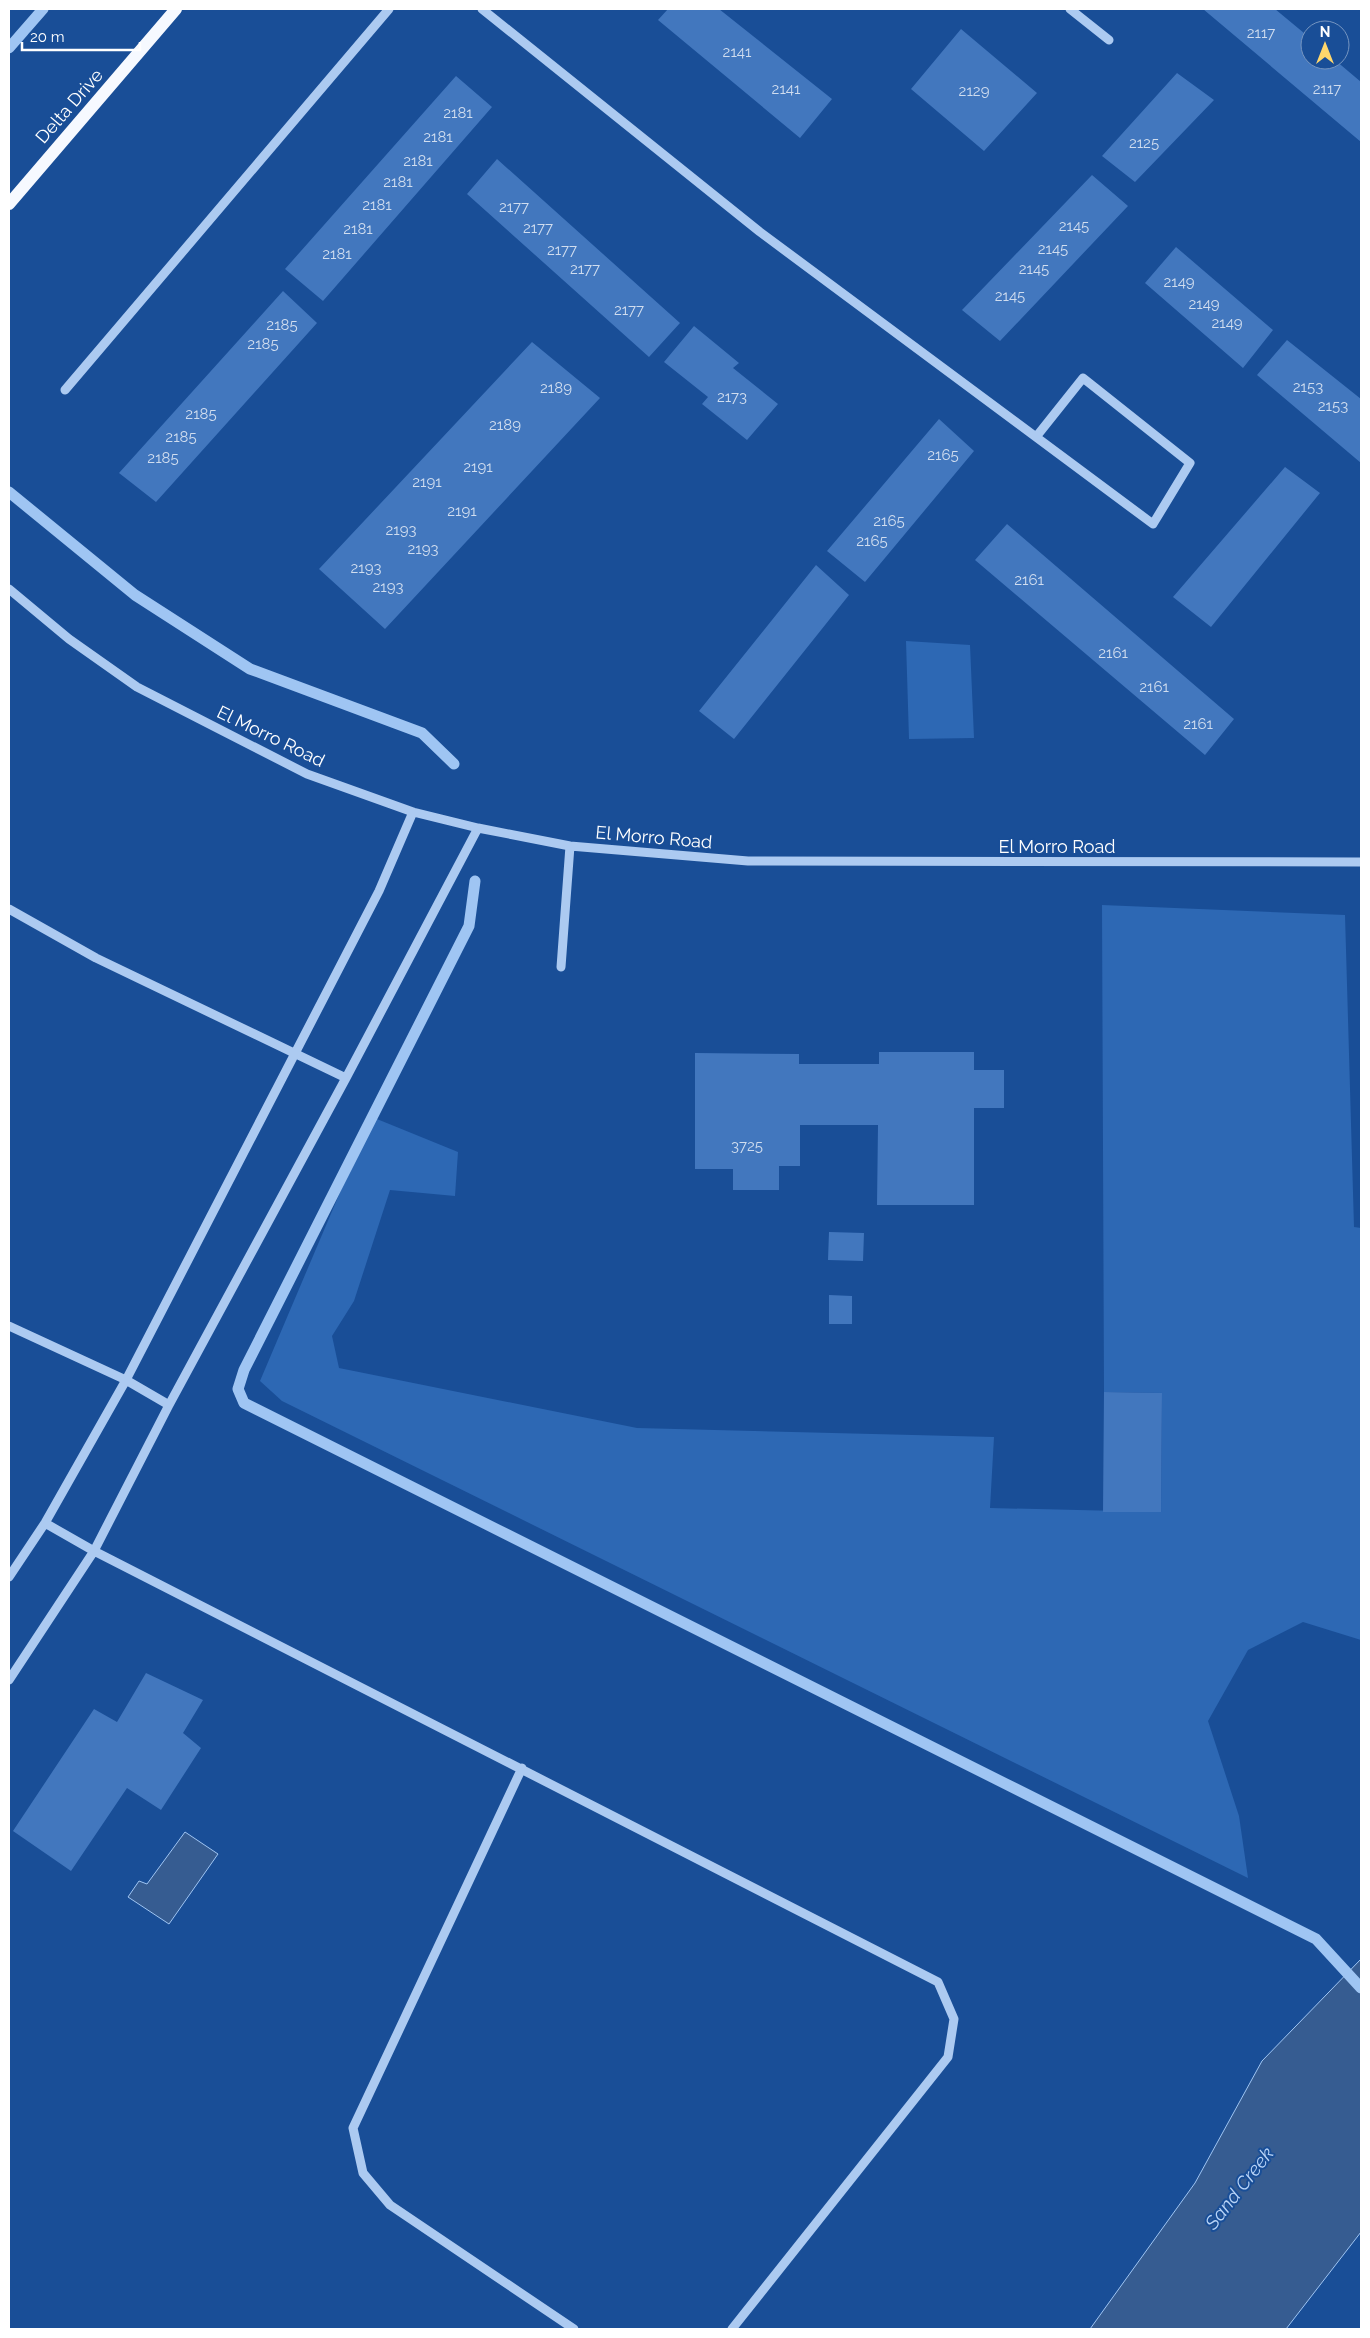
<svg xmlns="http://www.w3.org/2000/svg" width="1370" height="2338" font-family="Raleway,sans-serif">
  <rect width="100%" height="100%" fill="#194e97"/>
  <path fill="#2d68b4" d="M906,641L970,645L974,738L909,739Z
    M1102,905L1345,915L1354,1227L1361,1228V1640L1303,1622L1248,1650L1208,1721L1239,1816L1248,1878L282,1401L260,1381L372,1117L458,1152L455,1196L390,1190L354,1301L332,1336L339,1368L637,1428L994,1437L990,1508L1161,1512L1162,1393L1104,1392Z"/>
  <path fill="#365c91" stroke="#9fc5f3" d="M185,1832L218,1854L169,1924L128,1897L139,1881L147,1884Z
    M1361,1959V2232L1286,2329H1090L1195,2183L1262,2061Z"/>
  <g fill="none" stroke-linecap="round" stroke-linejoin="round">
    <path stroke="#9fc5f3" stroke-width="11" d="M9,48L43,9
      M9,492L135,595L250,669L422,733L454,764
      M475,881L469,926L244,1370L238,1389L244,1403L1316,1939L1361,1988"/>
  </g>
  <path fill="#4277be" d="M668,9H719L832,99L800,138L658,20Z
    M1203,9H1275L1310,38V60H1335L1361,82V142Z
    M961,29L1037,93L984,151L911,89Z
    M1177,73L1214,100L1135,182L1102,156Z
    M456,76L492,107L323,301L285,269Z
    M497,159L680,323L649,357L467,194Z
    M1092,175L1128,206L1000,341L962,310Z
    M1176,247L1273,330L1243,368L1145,283Z
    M283,291L317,323L156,502L119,473Z
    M694,326L739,363L733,368L778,404L747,440L702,404L708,397L664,362Z
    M1287,340L1361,399V463L1257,375Z
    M532,342L600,398L385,629L319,569Z
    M939,419L974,451L865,582L827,551Z
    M1285,467L1320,493L1211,627L1173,597Z
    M1007,524L1234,719L1205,755L975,560Z
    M816,565L849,595L734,739L699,711Z
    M879,1052H974V1070H1004V1108H974V1205H877L878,1125H800V1166H779V1190H733V1169H695V1053L799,1054V1064H879Z
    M829,1232L864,1233L863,1261L828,1260Z
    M829,1295L852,1296V1324H829Z
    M1104,1392L1162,1393L1161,1512H1103Z
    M146,1673L203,1700L183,1733L201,1748L161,1810L127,1788L71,1871L13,1831L94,1709L117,1722Z"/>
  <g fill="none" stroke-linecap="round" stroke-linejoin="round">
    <path stroke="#accaf1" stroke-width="9" d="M482,9L760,232L1153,524L1190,463L1083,378L1036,437
      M1070,9L1109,40
      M65,390L389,9
      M9,589L69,639L137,687L215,727L307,774L413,812L478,828L570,846L748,861L1361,862
      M9,909L96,958L346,1078
      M561,967L570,846
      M9,1326L126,1380L169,1405
      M45,1523L94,1551L938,1982L954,2019L948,2057L732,2329
      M9,1577L45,1523L126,1380L379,891L413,812
      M9,1680L94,1551L169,1405L346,1078L478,828
      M522,1768L353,2128L363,2173L390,2205L574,2329"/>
    <path stroke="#f6f9ff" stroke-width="12" d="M9,204L176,9"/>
  </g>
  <g text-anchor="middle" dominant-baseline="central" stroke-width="4" stroke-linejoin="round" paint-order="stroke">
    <g font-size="15" fill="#d0ddef">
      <text x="1261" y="33">2117</text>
      <text x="737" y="52">2141</text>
      <text x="786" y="89">2141</text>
      <text x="1327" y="89">2117</text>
      <text x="974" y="91">2129</text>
      <text x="458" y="113">2181</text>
      <text x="438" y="137">2181</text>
      <text x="1144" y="143">2125</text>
      <text x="418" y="161">2181</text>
      <text x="398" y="182">2181</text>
      <text x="377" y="205">2181</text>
      <text x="514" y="207">2177</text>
      <text x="1074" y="226">2145</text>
      <text x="538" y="228">2177</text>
      <text x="358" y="229">2181</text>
      <text x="1053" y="249">2145</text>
      <text x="562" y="250">2177</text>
      <text x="337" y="254">2181</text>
      <text x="585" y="269">2177</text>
      <text x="1034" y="269">2145</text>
      <text x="1179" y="282">2149</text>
      <text x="1010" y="296">2145</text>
      <text x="1204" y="304">2149</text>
      <text x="629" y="310">2177</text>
      <text x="1227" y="323">2149</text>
      <text x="282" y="325">2185</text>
      <text x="263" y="344">2185</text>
      <text x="1308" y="387">2153</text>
      <text x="556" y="388">2189</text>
      <text x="732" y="397">2173</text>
      <text x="1333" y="406">2153</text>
      <text x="201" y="414">2185</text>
      <text x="505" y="425">2189</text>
      <text x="181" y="437">2185</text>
      <text x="943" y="455">2165</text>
      <text x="163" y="458">2185</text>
      <text x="478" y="467">2191</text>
      <text x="427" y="482">2191</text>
      <text x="462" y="511">2191</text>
      <text x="889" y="521">2165</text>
      <text x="401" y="530">2193</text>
      <text x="872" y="541">2165</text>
      <text x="423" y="549">2193</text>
      <text x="366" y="568">2193</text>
      <text x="1029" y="580">2161</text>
      <text x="388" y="587">2193</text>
      <text x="1113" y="653">2161</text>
      <text x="1154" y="687">2161</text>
      <text x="1198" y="724">2161</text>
      <text x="747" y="1146">3725</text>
    </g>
    <g font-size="18" fill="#fff" stroke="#194e97">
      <text transform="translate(69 106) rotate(-49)">Delta Drive</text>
      <text transform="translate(271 736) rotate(26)">El Morro Road</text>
      <text transform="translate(654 837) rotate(5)">El Morro Road</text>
      <text x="1057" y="846">El Morro Road</text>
    </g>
    <g font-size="19" font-style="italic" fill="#b9d4f7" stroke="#194e97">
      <text transform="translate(1239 2188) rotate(-52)">Sand Creek</text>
    </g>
  </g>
  <rect width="1370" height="2338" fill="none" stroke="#ffffff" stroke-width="20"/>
  <g transform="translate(1325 45)"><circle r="24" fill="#194e97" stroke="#7595c1"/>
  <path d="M0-4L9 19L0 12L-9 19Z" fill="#ffd76c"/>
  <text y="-8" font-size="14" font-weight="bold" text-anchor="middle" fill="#ffffff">N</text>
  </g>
  <path d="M22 42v8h118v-8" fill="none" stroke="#ffffff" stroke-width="2.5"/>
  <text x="30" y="42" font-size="15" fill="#ffffff" stroke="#194e97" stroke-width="4" paint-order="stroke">20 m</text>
</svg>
